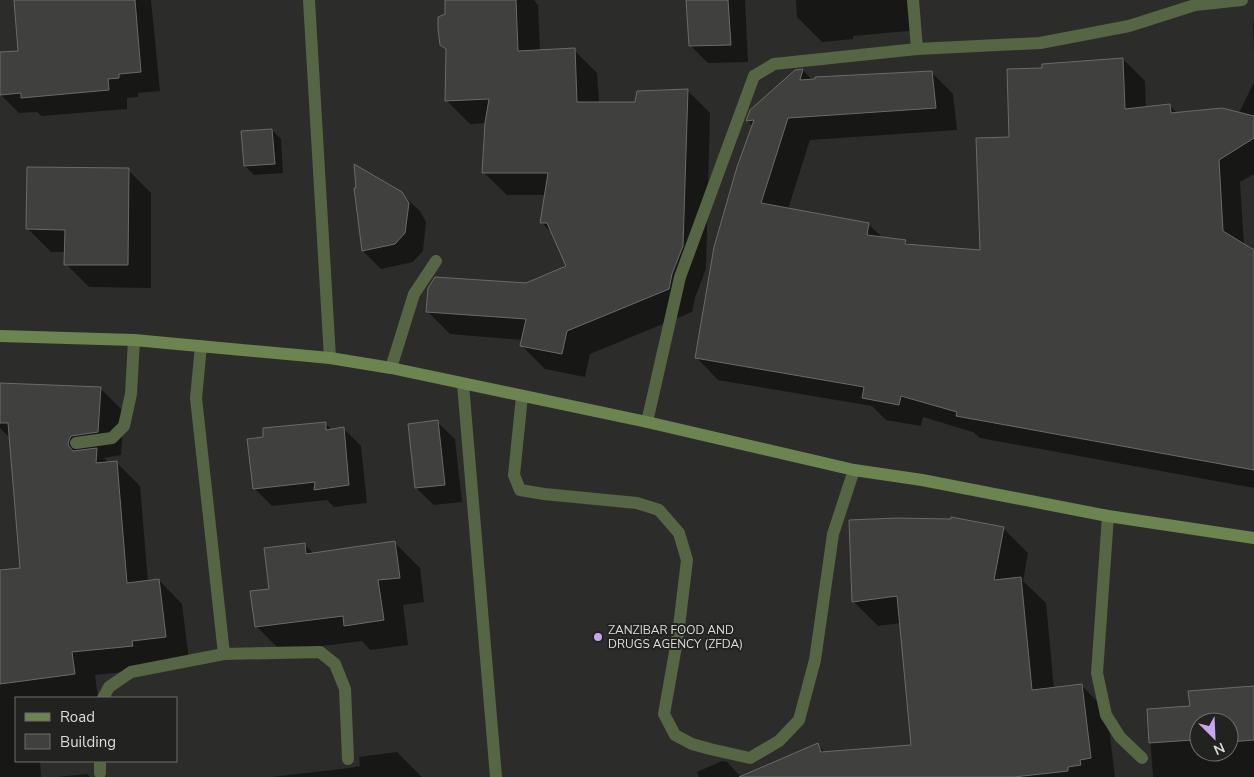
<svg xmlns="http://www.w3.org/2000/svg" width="1254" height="777" font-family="'Nunito Sans',sans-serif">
  <rect width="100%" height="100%" fill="#2c2d2a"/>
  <path fill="#0007" fill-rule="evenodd" d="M16,0H151L160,91L138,93V97L127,98V109L42,116L37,112L19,113L0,94V54L20,52Z
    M446,0H534L538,5L540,51L574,50L597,73L599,103L636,104L687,90L710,113L706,269L695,298L692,312L590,354L585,377L545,369L522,346L523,340L450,334L427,311L526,285L568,266L554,235L541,222L545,195H507L483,172L486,123L470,124L447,101V51L441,44L446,14Z
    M688,0H745L748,62L708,63L690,45Z
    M796,0H916L919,30L853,36V39L822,42L797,17Z
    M1253,21H1254V56Z
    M1123,59L1145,81L1146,108L1169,105L1178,114L1239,113L1254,82V174L1240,182L1244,245L1254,251V488L980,438L973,432L923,417L921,426L886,420L872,406L718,380L696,357L753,126L748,121L796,71L803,70L813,81L931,72L953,94L957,130L810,140L788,209L868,224L883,238L905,241L910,245L981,251L1011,138L1043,69Z
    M272,130L281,139L283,173L254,175L245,166Z
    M128,170L151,193V288L89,287L66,264V252H51L28,229Z
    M401,193L420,211L426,222L423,251L413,262L381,269L363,251Z
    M0,384L100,388L124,412L121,455L104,458L110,463H117L140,486L148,582L159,580L182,604L189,660L156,669L95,675L98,697L16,698V761H40L41,777H0V571L22,570L10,438L0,428Z
    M437,422L455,439L462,502L434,505L416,488Z
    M326,424L332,430L343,428L361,446L367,503L334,507L327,500L272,506L254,488Z
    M1003,528L1028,553L1023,581L1046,603L1054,689L1082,686L1107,711L1115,777H743L817,744L826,753L913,746L901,623L878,626L853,601Z
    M395,543L420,568L424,602L403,605L408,645L370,650L362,641L281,651L256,626L270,590L304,544L314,554Z
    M1254,687V777H1153L1148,710L1191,707ZM1199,722H1229V752H1199Z
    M397,752L422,777H271L349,768L360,766L359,757Z
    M722,761L727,762L741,777H699L697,772Z
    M87,774L90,777H57Z"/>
  <path fill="#40413e" stroke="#6a6b68" d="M14,0H135L141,72L119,74V78L108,79L109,90L21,98V93L0,95V52L18,51Z
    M445,0H516L518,51L575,48L577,102H635L637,91L688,89L683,246L672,274L669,289L567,331L562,354L520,346L526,319L426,312L428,288L435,277L526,283L566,266L547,223H540L548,173H482L485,123L489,99L445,101L446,49L440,45L438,29V17L445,14Z
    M686,0H728L731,45L689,46Z
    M1123,58L1125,109L1170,104L1171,113L1222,108L1254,116V138L1219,160L1223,231L1254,250V470L956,416L957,412L901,396L899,405L862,398L864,387L695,358L714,247L737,167L754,120L746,121L750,110L795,70L803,69L800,80L815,79V77L932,71L936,108L788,118L761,203L869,223L867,235L906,240L905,244L980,250L976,138L1009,137L1007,69L1042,68V64Z
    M272,129L275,164L244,166L241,131Z
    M354,164L402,192L409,203L405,233L395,244L362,251L354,188H356Z
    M27,167L129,168L128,265H64L65,230L26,229Z
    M0,383L101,387L98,432L71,436L69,440L68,445L73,451L97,448L96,463L117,461L127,583L159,579L166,637L132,641L133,646L72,652L75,674L0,684V570L20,568L8,423H0Z
    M438,420L445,485L415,488L408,424Z
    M326,422V430L344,427L349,485L314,490L315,482L253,489L247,439L263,437V428Z
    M951,517L1004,527L994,580L1021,577L1032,690L1082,684L1091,758L1080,760L1081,765L1068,767V771L1014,777H739L818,743L821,752L911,745L897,596L852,602L849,520L897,518L951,519Z
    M395,541L400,578L378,580L384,620L344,626L343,616L255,627L250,591L269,589L264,548L305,543L306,554Z
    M1254,686V740L1229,742V722H1199V744H1193V740L1149,743L1147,709L1190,706L1188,691Z"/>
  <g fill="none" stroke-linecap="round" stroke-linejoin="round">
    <path stroke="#566544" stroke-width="12" d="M201,346L196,398L224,654
      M391,368L414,294L436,261
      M463,384L496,777
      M522,396L514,475L520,490L544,494L637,503L659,510L679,533L687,560L678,635L664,714L675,735L692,744L710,749L750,758L779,741L799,720L815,660L833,534L854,470
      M76,443L112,438L124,426L131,394L134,340
      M1108,516L1097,673L1106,715L1120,737L1142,758
      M103,698L109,687L131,672L224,654L320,652L335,664L345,689L348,759
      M100,761V773"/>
    <path stroke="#566544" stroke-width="12" d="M309,0L330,358
      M913,0L917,49L1040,43L1129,26L1195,5L1242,0
      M647,422L680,277L754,76L774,64L917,49"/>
    <path stroke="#6c8450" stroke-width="12" d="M0,336L134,340L330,358L391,368L647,422L854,470L922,480L1108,516L1254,538"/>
  </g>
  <circle fill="#c8a6ef" stroke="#222321" stroke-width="2" cx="598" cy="637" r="5"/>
  <g text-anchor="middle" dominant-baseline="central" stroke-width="4" stroke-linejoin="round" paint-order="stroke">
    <g font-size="12" fill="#dddddc" stroke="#222321" text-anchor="start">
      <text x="608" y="630">ZANZIBAR FOOD AND<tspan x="608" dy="14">DRUGS AGENCY (ZFDA)</tspan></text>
    </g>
  </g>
  <rect x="15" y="697" width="162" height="65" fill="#222321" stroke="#6d6d6c"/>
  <rect x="25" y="713" width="25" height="8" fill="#6c8450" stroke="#6d6d6c"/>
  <text x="60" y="722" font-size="15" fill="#dddddc">Road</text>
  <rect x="25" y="734" width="25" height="15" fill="#40413e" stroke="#6d6d6c"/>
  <text x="60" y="747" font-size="15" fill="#dddddc">Building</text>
  <g transform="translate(1214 737) rotate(156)"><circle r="24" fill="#222321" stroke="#6d6d6c"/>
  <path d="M0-4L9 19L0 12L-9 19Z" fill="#c8a6ef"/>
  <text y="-8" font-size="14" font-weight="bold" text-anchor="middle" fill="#dddddc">N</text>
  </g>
</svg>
